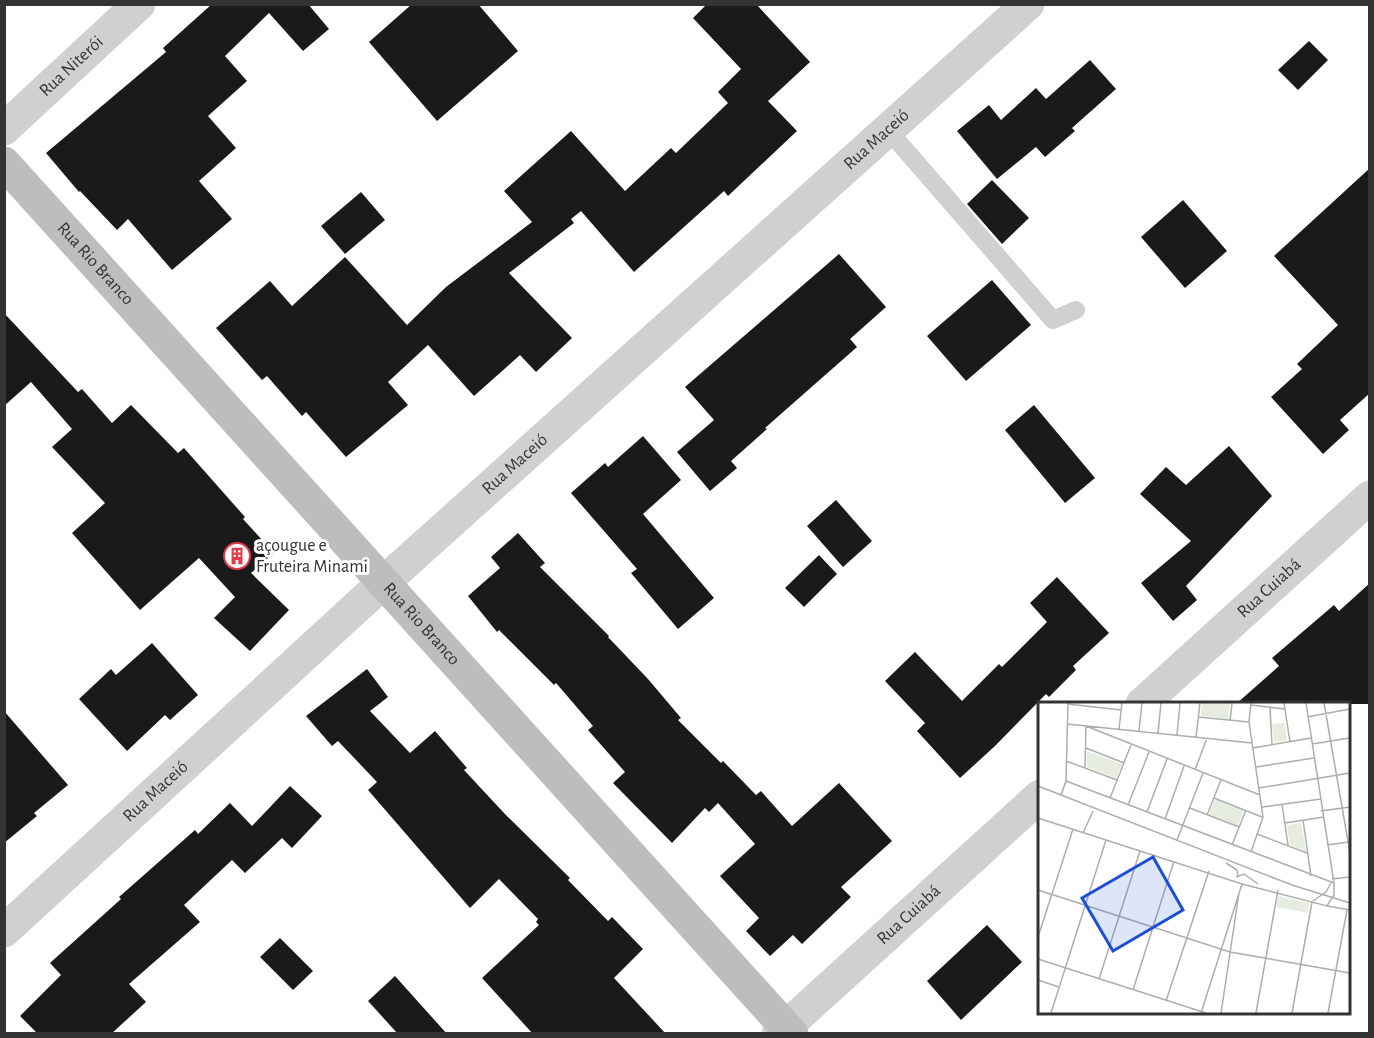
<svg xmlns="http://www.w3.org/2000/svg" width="1374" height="1038" font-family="'Alegreya Sans',sans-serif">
  <rect width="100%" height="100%" fill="#fff"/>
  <path fill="#1a1a1a" d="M212,4H308L329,29L303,51L269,13L225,56L247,81L208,116L236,148L199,181L232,219L172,270L128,219L117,230L80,191L79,192L46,153L166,52L163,48Z
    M412,4H478L518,51L437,121L369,42Z
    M707,4H756L810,62L768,101L797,131L728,196L724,191L634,272L581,211L571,219L574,223L509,273L572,338L536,372L520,355L474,396L428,345L388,382L408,405L346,457L306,412L302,416L267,376L262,380L216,328L270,281L292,306L345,257L407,325L446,287L532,222L504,191L571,131L625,191L671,148L676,153L728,103L718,92L741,69L693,18Z
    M1309,41L1328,60L1298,90L1278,70Z
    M1090,60L1116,89L1072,128L1075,131L1045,157L1036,147L997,179L957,131L989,105L1001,120L1036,88L1046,99Z
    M1370,168V393L1340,420L1349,430L1323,454L1271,397L1302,369L1297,364L1338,325L1274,256Z
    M992,180L1029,218L1002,244L967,204Z
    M361,192L385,220L345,254L321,226Z
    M1183,200L1227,251L1185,288L1141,237Z
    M839,254L886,307L850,339L857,347L765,428L767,429L731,461L737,468L710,491L677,452L714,420L685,387Z
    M992,280L1031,325L966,381L927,336Z
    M4,313L78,392L82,389L112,423L131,405L178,453L184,448L245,517L243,519L274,553L251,573L289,610L250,651L214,618L235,597L199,558L140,610L72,533L105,503L52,447L72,429L31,382L4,406Z
    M1034,405L1095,478L1065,503L1005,430Z
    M643,436L681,480L643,514L714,598L678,629L631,573L637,569L571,493L605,463L608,467Z
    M1229,446L1272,496L1186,586L1197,600L1173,621L1141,583L1191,541L1140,494L1166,467L1186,485Z
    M836,500L872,541L843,567L807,526Z
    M518,533L545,563L540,567L609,636L608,637L648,679L681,718L678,720L721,763L723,761L756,795L761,791L792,826L839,783L892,841L841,887L851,897L802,944L793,935L770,956L746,931L759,918L720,876L755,844L718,803L709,812L705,808L672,843L613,783L625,772L588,730L593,726L556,683L554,685L499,630L497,632L468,596L500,568L491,557Z
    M819,555L837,574L804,607L785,588Z
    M1057,577L1109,633L1073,666L1076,670L1049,697L1046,694L995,746L960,778L917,731L925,723L885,681L915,652L962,701L999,664L1002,667L1047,622L1030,603Z
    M1370,583V704H1236L1279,666L1272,658L1334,605L1339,611Z
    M152,643L198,695L170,720L165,715L127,751L79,699L111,669L116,675Z
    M367,669L388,697L370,711L410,753L435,731L467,768L464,770L504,813L570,878L568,880L608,921L612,917L643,949L614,978L666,1034H533L482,978L539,925L536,922L538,919L499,879L470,908L368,790L377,782L338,741L332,746L306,716Z
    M4,711L68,785L34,813L37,816L4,843Z
    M290,786L322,816L292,848L282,838L245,873L232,860L184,905L200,922L129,984L146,1002L111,1034H38L20,1016L61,975L50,963L121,899L119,897L195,830L198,834L230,803L252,826Z
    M987,925L1022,962L961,1020L927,981Z
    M280,938L313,971L293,990L260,957Z
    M395,976L447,1034H398L368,1001Z"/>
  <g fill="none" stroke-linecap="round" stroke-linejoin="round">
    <path stroke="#d0d0d0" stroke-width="18" d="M888,130L1053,320L1076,310"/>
    <g stroke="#d0d0d0" stroke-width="33">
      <path id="s1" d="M4,129L139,4"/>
      <path id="s2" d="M1142,704L1370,497"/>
      <path id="s3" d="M4,931L384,582L1028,4"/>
      <path id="s4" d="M778,1034L1040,796"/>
    </g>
    <path stroke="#bdbdbd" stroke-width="33" id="s5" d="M4,163L792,1034"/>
  </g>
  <defs>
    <symbol id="building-ring" viewBox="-11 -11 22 22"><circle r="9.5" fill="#fff" stroke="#e63946" stroke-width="1.5"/><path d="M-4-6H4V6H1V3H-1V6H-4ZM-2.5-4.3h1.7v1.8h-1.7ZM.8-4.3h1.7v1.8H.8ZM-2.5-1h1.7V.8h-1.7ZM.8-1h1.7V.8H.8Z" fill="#e63946"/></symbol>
  </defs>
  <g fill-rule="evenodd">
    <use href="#building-ring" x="222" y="541" width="30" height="30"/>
  </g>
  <g text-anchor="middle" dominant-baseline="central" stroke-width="6" stroke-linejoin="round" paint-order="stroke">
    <g font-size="18" fill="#333" stroke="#fff">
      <text stroke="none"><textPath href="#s1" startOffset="92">Rua Niterói</textPath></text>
      <text stroke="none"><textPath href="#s3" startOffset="1178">Rua Maceió</textPath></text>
      <text stroke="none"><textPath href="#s5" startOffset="136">Rua Rio Branco</textPath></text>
      <text stroke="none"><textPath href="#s3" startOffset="692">Rua Maceió</textPath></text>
      <text stroke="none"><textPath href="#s2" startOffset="172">Rua Cuiabá</textPath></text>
      <text stroke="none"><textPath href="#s5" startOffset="622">Rua Rio Branco</textPath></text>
      <text stroke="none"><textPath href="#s3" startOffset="206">Rua Maceió</textPath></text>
      <text stroke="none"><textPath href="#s4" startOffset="177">Rua Cuiabá</textPath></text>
    </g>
    <g font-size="18" fill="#333" stroke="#fff" text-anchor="start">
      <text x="256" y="546">açougue e<tspan x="256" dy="21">Fruteira Minami</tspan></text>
    </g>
  </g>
  <g transform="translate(1038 702)">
    <rect width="312" height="312" fill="#fff"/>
    <path d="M164,1H192L190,17L163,14ZM247,21L249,38L236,40L234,22ZM49,49L84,62L78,76L49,65ZM177,97L206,109L200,124L171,112ZM263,121L268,149L252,143L249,123ZM240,194L271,201L270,211L238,205Z" fill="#e6ecdf"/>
    <path fill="none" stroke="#adadad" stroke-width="1.5" d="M246,1L252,40M286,1L312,151M30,2L83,8M213,3L247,7M232,5L234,43M160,15L211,20M269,15L312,7M192,19L194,1M29,22L214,41M48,24L222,93M81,27L84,1M101,29L104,1M120,31L123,1M139,33L142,1M158,35L162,1M274,42L312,36M48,46L86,61M215,46L273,36M28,59L79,78M218,65L276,56M47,66L48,24M157,68L169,36M28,79L296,181M0,84L254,183L312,201M221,86L312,71M23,93L28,79L30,1M72,96L93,43M176,96L224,115M244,102L250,143M90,103L111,50M224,105L283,97M152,106L201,125M283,109L312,105M109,110L129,57M169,113L183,78M0,116L204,182L289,204L296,193V181L268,1M127,117L146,64M265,118L273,174M247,121L286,115M45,131L55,109M219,132L269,151M139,138L165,71M194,143L208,108M289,143L311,140M213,150L225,115L211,20L213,1M188,161L199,168L200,175M198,175L206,172L220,182M294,177L312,175M0,188L192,250L312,271M275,199L288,190L293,181M289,204L312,208M0,235L35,127M0,257L168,311M61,277L102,149M0,278L21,285M95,288L136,159M128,299L171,169M13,311L68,138M163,311L204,182M183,311L201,191M218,311L240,188M254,311L274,200M290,311L309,208"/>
    <path fill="#1d4ed8" fill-opacity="0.15" stroke="#1d4ed8" stroke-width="3" d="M115,155L145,208L75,249L44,196Z"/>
    <rect width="312" height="312" fill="none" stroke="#333" stroke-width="3"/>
  </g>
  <rect width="1374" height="1038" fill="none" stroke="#333333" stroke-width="12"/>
</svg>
